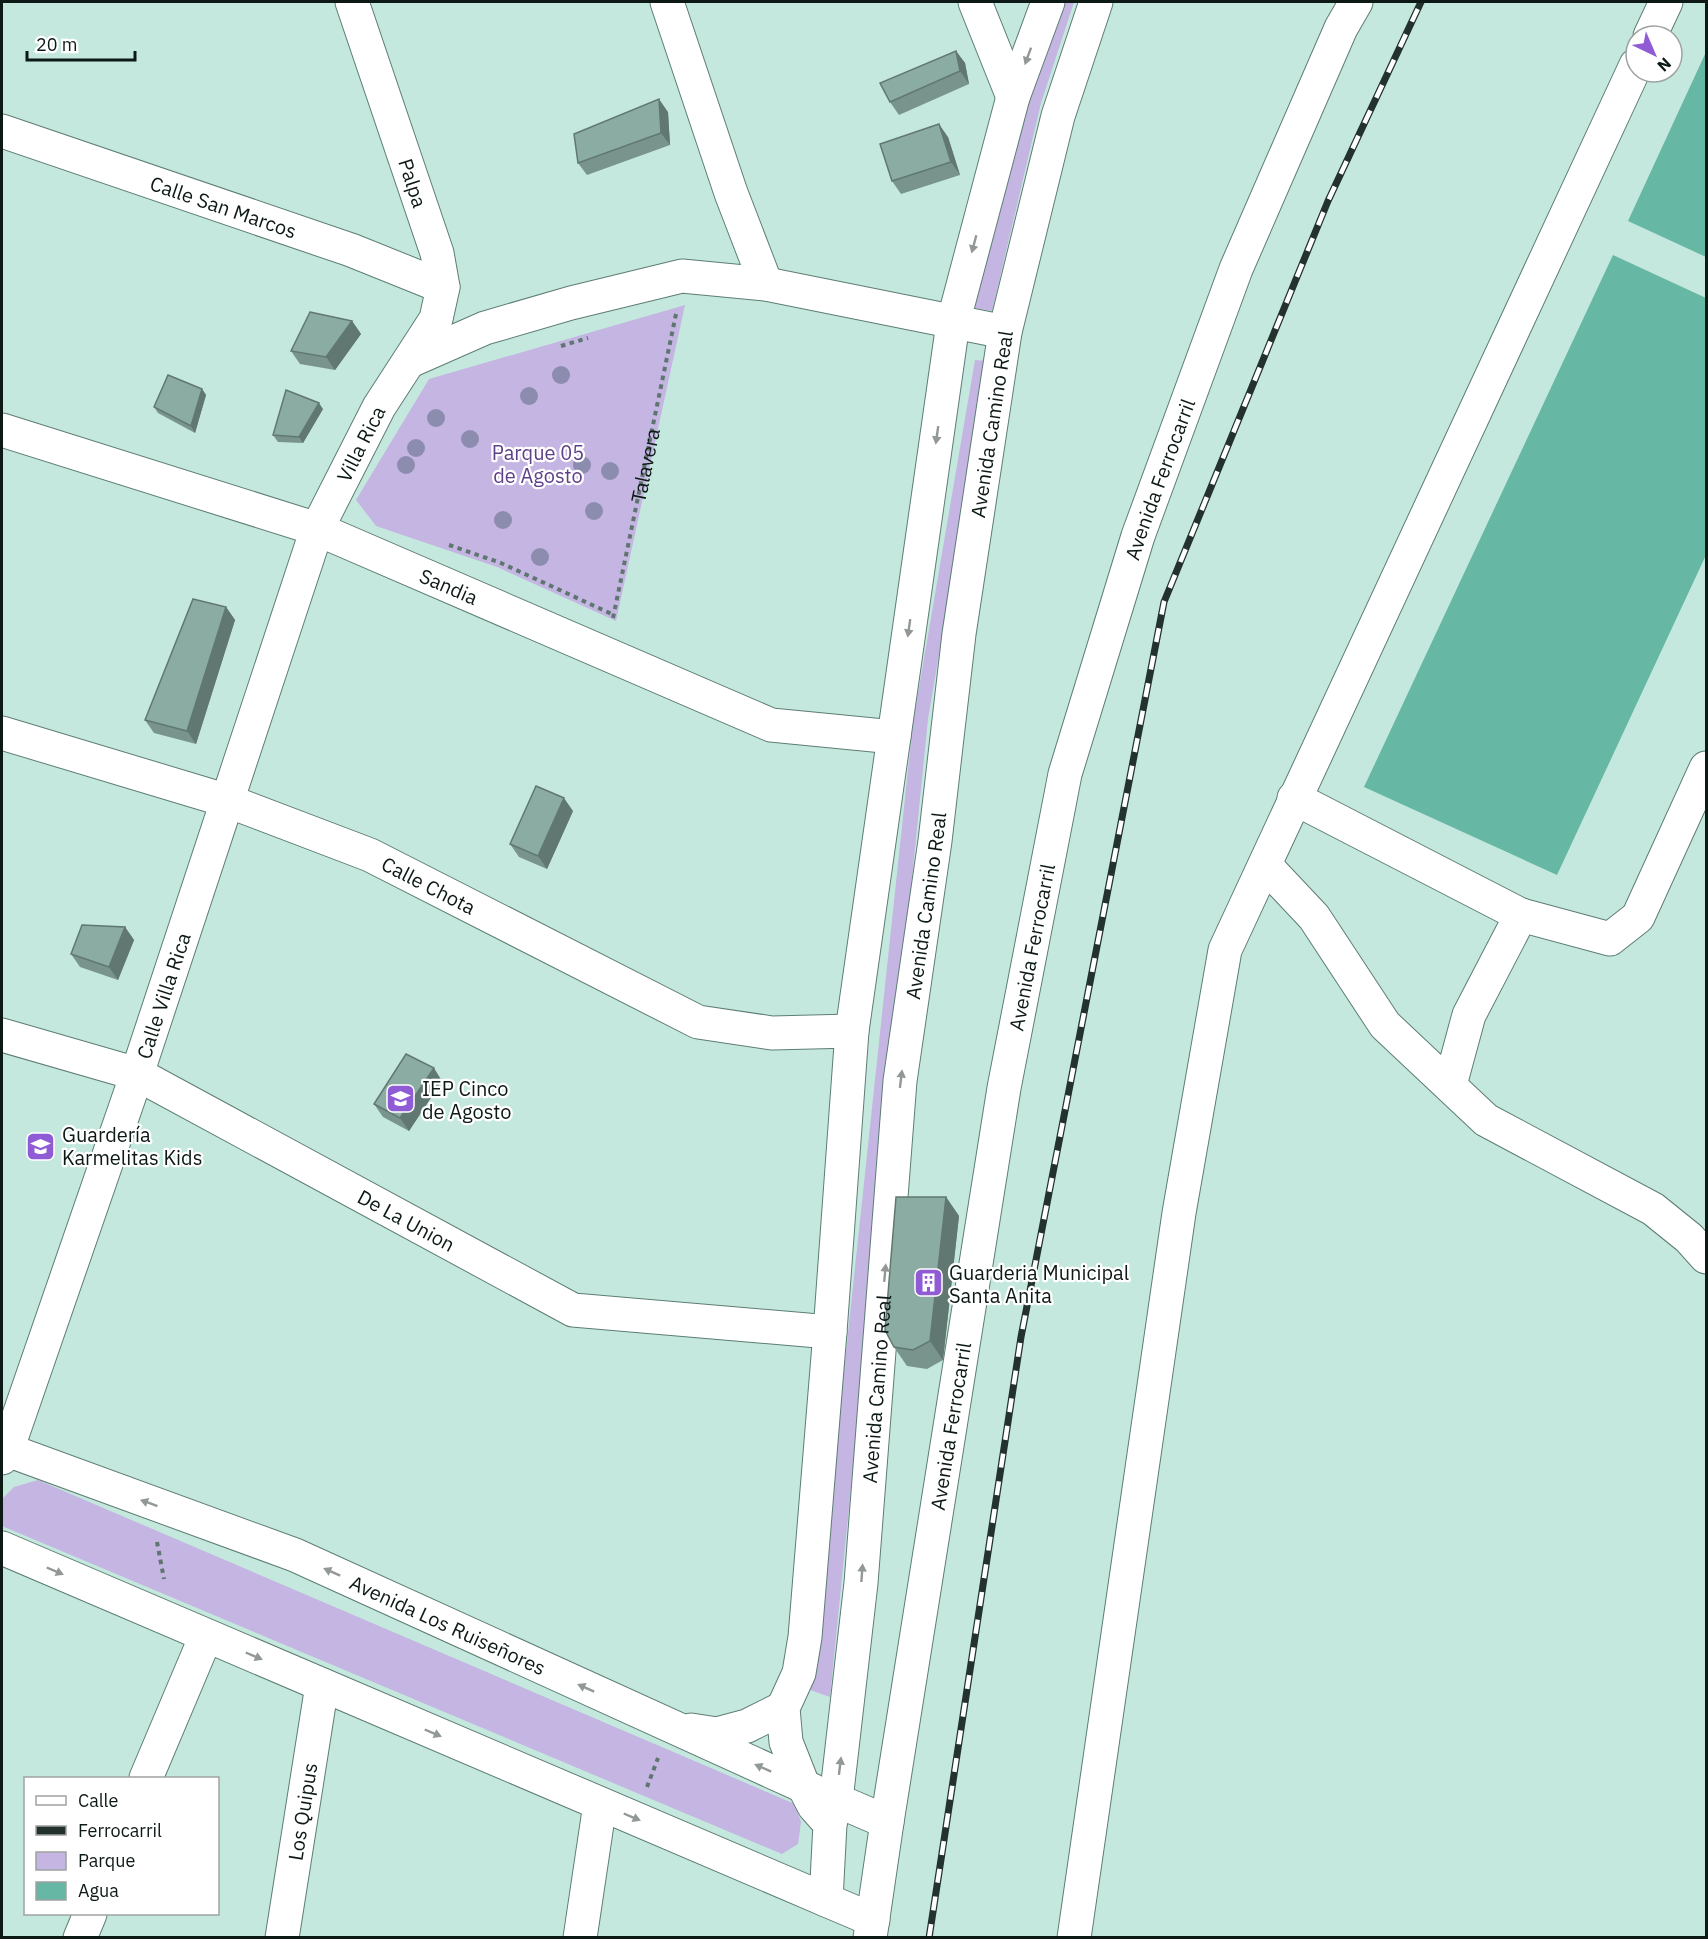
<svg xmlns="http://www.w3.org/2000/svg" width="1708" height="1939" font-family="'IBM Plex Sans',sans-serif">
  <rect width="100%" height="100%" fill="#c5e8de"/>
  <path fill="#c4b5e2" d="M1052,2H1074L1041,103L992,311L975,308L1019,117Z
    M685,305L616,621L497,567L376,526L356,500L429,379Z
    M975,360L989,361L928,719L830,1697L810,1690L913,723Z
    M38,1480L795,1804L801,1822L798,1844L782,1854L2,1526V1499L14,1487Z"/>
  <path fill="#66b7a3" d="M1706,52V257L1628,221Z
    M1613,255L1706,298V555L1557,875L1364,787Z"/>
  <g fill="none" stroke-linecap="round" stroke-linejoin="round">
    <defs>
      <g id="minor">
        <path d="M667,2L731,193L766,284"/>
        <path d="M975,2L1013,97"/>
        <path d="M1650,36L1666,2"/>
        <path id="s2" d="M2,131L351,250L443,287"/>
        <path d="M410,361L485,328L571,303L682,276L766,284L1005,332"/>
        <path id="s3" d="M2,430L317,529L771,725L894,737"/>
        <path id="s4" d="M2,733L228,801L370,855L698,1022L772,1033L852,1031"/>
        <path d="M1294,798L1521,915"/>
        <path d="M1265,865L1314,917L1385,1025L1486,1120L1653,1209L1689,1238L1706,1257"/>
        <path id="s5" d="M2,1035L137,1074L573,1310L830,1332"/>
        <path d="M1450,1085L1469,1015L1521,915L1610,939L1638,917L1706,768"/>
        <path id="s6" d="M2,1458L7,1450L137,1074L317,529L379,407L436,319L443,287L437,253L352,2"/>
        <path d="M146,1778L206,1636"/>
        <path d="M836,1800L887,1822"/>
        <path d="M826,1900L873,1920"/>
        <path d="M80,1938L90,1914"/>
        <path id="s7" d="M282,1938L322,1685"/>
        <path d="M580,1938L600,1804"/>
        <path id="s8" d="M870,1938L887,1822L1004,1088L1065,774L1138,536L1236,269L1341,28L1356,2"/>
        <path d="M1074,1938L1179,1213L1225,950L1636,65"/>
      </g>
      <g id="major">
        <path id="s9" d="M2,1448L295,1555L812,1790"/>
        <path id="s10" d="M2,1548L826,1900L830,1824L836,1800L861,1583L900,1081L935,841L959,634L1005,332L1058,116L1096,2"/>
        <path d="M691,1730L717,1734L747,1726L783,1708"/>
        <path d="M830,1824L814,1806L803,1785L786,1742L783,1708L799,1673L805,1637L830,1332L852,1031L953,323L1013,97L1048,2"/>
      </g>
    </defs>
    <use href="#minor" stroke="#5d7d74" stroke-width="35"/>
    <use href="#major" stroke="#5d7d74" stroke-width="35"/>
    <g stroke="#5f7670" stroke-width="4" stroke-dasharray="4.5 4.5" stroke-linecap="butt">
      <path d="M561,346L588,338"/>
      <path d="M449,545L501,563L614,615"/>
      <path id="s1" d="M613,618L676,314"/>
      <path d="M157,1542L164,1579"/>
      <path d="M647,1787L658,1758"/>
    </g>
    <use href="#minor" stroke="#fff" stroke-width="33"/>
    <use href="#major" stroke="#fff" stroke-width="33"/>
    <defs>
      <path id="rail" d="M929,1938L1021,1337L1164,602L1328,201L1421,2"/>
    </defs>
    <use href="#rail" stroke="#23322d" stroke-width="7"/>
    <use href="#rail" stroke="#fff" stroke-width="4.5" stroke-dasharray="14" stroke-linecap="butt"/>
  </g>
  <g fill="#8c8caf">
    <circle cx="561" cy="375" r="9"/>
    <circle cx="529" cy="396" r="9"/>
    <circle cx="436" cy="418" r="9"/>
    <circle cx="470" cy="439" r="9"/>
    <circle cx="416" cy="448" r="9"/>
    <circle cx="406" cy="465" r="9"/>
    <circle cx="582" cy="465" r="9"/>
    <circle cx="610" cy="471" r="9"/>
    <circle cx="594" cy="511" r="9"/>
    <circle cx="503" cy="520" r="9"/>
    <circle cx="540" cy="557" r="9"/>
  </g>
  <path fill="#78948c" d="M956,51L965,63L969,84L899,115L890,102Z
    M668,112L670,145L587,175L578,163Z
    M948,137L960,175L901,194L892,181Z
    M352,321L361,334L335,370L300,364L291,351Z
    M202,389L206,395L195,433L158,413L154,407Z
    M323,409L303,443L278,442L273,435Z
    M226,607L235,620L196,744L154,733L145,720Z
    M573,811L547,869L519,857L510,844Z
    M125,927L134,940L118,980L80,967L71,954Z
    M442,1081L409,1131L383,1117L374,1104Z
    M946,1197L959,1216L943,1360L927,1369L907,1366L894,1347Z"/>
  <path fill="#617872" d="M956,51L965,63L969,84L960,71Z
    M659,99L668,112L670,145L661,133Z
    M939,124L948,137L960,175L951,162Z
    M352,321L361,334L335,370L326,357Z
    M202,389L206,395L195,433L191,426Z
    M319,403L323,409L303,443L299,437Z
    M226,607L235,620L196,744L187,731Z
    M564,798L573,811L547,869L538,856Z
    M125,927L134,940L118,980L109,967Z
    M434,1068L442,1081L409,1131L400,1118Z
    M946,1197L959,1216L943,1360L930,1341Z"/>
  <path fill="#8baca3" stroke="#617872" stroke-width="1.5" d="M956,51L960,71L890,102L880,83Z
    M659,99L661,133L578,163L574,134Z
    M939,124L951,162L892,181L880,144Z
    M310,312L352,321L326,357L291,351Z
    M168,375L202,389L191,426L154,407Z
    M286,390L319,403L299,437L273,435Z
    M193,599L226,607L187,731L145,720Z
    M536,786L564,798L538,856L510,844Z
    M82,925L125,927L109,967L71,954Z
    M406,1054L434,1068L400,1118L374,1104Z
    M896,1197H946L930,1341L913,1350L894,1347L885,1330Z"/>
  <defs><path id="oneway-solid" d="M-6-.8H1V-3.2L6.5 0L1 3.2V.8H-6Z" transform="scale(1.5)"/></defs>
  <g fill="#929896">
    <use href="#oneway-solid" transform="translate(1028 56) rotate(110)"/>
    <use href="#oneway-solid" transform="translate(974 244) rotate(105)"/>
    <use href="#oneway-solid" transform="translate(937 435) rotate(98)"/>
    <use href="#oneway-solid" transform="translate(909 628) rotate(98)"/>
    <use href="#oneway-solid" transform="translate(901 1079) rotate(-83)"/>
    <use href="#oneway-solid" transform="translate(885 1273) rotate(-85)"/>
    <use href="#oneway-solid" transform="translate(149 1503) rotate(-160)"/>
    <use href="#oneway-solid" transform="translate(55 1571) rotate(23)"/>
    <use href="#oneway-solid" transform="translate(332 1572) rotate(-156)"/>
    <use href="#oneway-solid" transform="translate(862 1573) rotate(-86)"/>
    <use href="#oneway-solid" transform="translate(254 1656) rotate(23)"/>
    <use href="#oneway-solid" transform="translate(586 1688) rotate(-156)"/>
    <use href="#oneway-solid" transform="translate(433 1733) rotate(23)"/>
    <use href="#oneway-solid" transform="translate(840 1766) rotate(-83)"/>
    <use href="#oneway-solid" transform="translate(763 1768) rotate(-156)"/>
    <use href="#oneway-solid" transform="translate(632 1817) rotate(23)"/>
  </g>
  <defs>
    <symbol id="school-square" viewBox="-11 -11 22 22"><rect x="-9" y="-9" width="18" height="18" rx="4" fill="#905cd5" stroke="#fff"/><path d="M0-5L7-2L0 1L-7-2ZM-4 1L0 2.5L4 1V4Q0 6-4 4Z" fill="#fff"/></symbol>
    <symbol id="building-square" viewBox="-11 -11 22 22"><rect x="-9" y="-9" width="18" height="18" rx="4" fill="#905cd5" stroke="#fff"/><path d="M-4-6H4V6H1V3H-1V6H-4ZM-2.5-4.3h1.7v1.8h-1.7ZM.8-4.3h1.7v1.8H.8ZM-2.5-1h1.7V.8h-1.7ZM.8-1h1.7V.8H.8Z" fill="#fff"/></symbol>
  </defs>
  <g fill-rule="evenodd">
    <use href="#school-square" x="384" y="1082" width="33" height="33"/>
    <use href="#school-square" x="24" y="1130" width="33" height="33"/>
    <use href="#building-square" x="912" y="1266" width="33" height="33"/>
  </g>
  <g text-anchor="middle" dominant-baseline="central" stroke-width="4.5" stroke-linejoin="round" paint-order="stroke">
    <g font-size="20" fill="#0c1915" stroke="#fff">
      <text transform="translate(413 183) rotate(72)">Palpa</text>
      <text stroke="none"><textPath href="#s2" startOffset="234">Calle San Marcos</textPath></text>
      <text stroke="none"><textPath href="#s10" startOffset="2382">Avenida Camino Real</textPath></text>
      <text stroke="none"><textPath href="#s6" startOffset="1077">Villa Rica</textPath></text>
      <text stroke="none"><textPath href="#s1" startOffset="156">Talavera</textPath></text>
      <text stroke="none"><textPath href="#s8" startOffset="1490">Avenida Ferrocarril</textPath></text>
      <text stroke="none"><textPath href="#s3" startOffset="474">Sandia</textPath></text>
      <text stroke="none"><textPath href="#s4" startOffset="454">Calle Chota</textPath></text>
      <text stroke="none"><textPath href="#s10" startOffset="1896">Avenida Camino Real</textPath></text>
      <text stroke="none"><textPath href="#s8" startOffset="1004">Avenida Ferrocarril</textPath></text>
      <text stroke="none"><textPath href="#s6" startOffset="490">Calle Villa Rica</textPath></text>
      <text stroke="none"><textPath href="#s5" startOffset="447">De La Union</textPath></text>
      <text stroke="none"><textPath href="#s10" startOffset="1410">Avenida Camino Real</textPath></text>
      <text stroke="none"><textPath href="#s8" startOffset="518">Avenida Ferrocarril</textPath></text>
      <text stroke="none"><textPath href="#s9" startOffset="480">Avenida Los Ruiseñores</textPath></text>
      <text stroke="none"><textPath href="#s7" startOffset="128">Los Quipus</textPath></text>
    </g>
    <g font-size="20" fill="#5e4088" stroke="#fff">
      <text x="538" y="452">Parque 05<tspan x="538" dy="23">de Agosto</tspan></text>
    </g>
    <g font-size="20" fill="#0c1915" stroke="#fff" text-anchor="start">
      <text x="422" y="1088">IEP Cinco<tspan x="422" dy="23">de Agosto</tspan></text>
      <text x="62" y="1134">Guardería<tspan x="62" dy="23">Karmelitas Kids</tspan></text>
      <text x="949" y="1272">Guarderia Municipal<tspan x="949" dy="23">Santa Anita</tspan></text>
    </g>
  </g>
  <rect width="1708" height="1939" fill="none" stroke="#0c1915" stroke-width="6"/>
  <rect x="24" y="1777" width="195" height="138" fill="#ffffff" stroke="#9ea3a1" stroke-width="1.5"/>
  <rect x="36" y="1796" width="30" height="9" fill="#ffffff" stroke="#9ea3a1" stroke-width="1.5"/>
  <text x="78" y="1807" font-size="18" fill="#0c1915">Calle</text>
  <rect x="36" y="1826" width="30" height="9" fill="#23322d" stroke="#9ea3a1" stroke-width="1.5"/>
  <text x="78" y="1837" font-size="18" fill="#0c1915">Ferrocarril</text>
  <rect x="36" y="1852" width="30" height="18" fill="#c4b5e2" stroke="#9ea3a1" stroke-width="1.5"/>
  <text x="78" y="1867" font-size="18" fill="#0c1915">Parque</text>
  <rect x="36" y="1882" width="30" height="18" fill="#66b7a3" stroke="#9ea3a1" stroke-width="1.5"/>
  <text x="78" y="1897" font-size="18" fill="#0c1915">Agua</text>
  <g transform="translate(1654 54) rotate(136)"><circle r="28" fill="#ffffff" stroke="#9ea3a1" stroke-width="1.5"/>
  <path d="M0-4.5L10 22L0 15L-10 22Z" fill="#905cd5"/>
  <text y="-9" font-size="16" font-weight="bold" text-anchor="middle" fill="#0c1915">N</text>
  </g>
  <path d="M27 51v9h108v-9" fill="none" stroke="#0c1915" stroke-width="3"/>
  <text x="36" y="51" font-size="18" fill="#0c1915" stroke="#ffffff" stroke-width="4.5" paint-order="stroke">20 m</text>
</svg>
